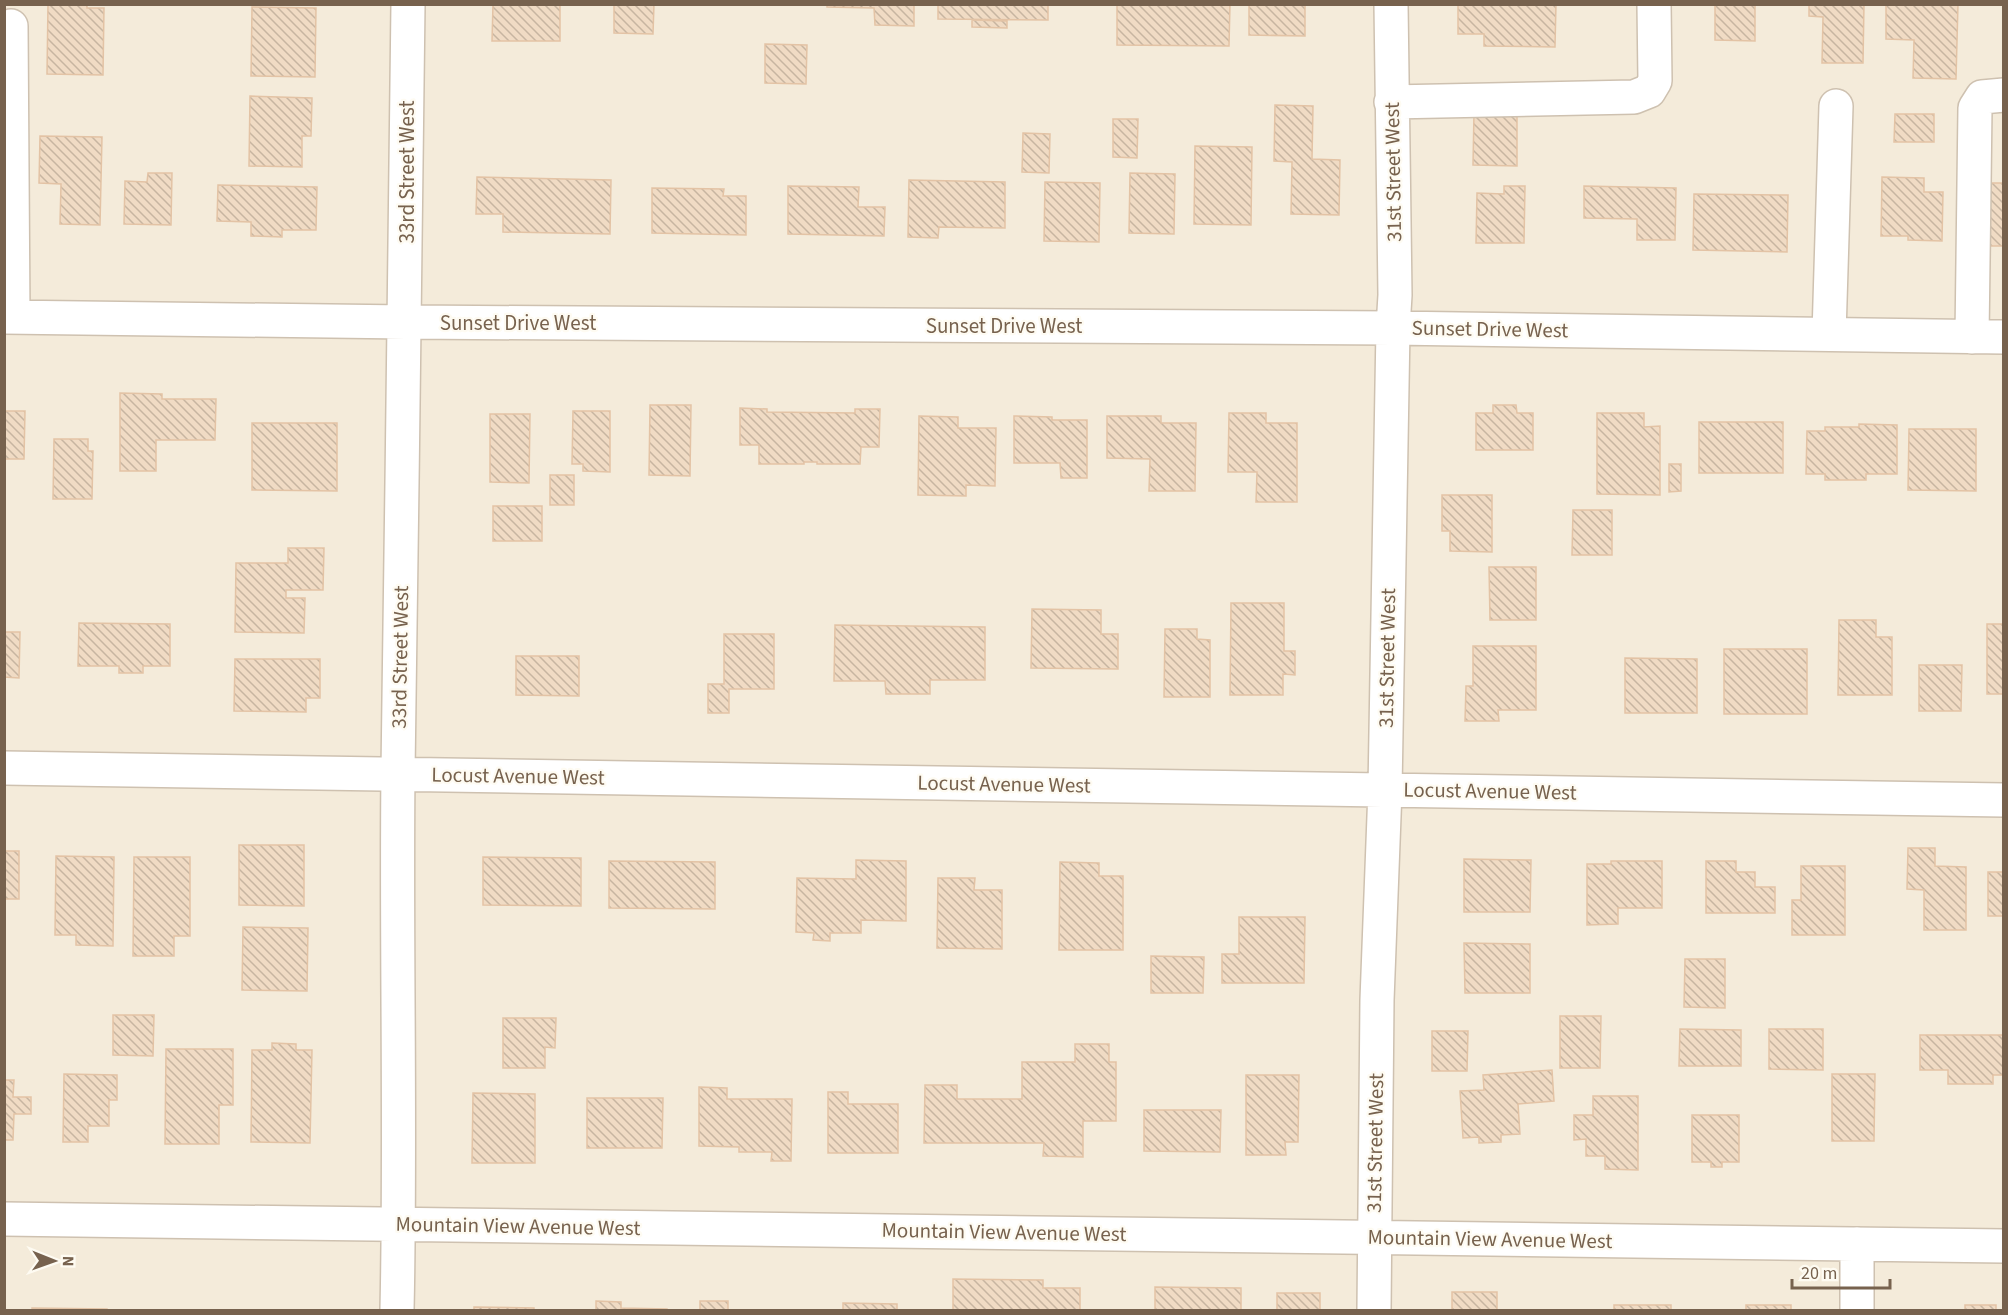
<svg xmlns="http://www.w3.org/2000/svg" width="2008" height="1315" font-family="'Source Sans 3',sans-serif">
  <defs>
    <pattern id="building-back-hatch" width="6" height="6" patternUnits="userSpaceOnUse" patternTransform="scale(1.5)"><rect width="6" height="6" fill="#f0dbc4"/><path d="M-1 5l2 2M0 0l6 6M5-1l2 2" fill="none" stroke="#c7b5a1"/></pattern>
  </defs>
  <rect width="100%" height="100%" fill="#fcf7eb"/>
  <path fill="#f4ebda" d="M5,5H2003V1310H5Z"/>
  <path fill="url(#building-back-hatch)" stroke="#e3c3a5" stroke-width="1.5" d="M48,4H87V8H104L103,75L47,74Z
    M493,4H560V41H492Z
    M614,4H654L653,34L614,33Z
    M827,4H914V26L875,25L874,8L827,7Z
    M938,4H1048V20L938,19Z
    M1117,4H1230L1229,46L1117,45Z
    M1249,4H1305V36L1249,35Z
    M1458,4H1556L1555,47L1484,46V34H1458Z
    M1715,4H1755V41L1715,40Z
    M1809,4H1864L1863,63H1822L1823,17L1809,16Z
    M1886,4H1958L1956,79L1913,78L1914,40L1886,39Z
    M252,7L316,8L315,77L251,76Z
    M972,20L1007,21V28L972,27Z
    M765,44L807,45L806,84L765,83Z
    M250,96L312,98L311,136H302V167L249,166Z
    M1275,105L1313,106L1312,159L1340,160L1339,215L1291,214L1292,162L1274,161Z
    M1474,112H1517V166L1473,165Z
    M1895,114H1934V142H1894Z
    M1113,119H1138L1137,158L1113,157Z
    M1023,133L1050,134L1049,173L1022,172Z
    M40,136L102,137L100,225L60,224L61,184L39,183Z
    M1195,146L1252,147L1251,225L1194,224Z
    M148,173H172L171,225L124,224L125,181L147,182Z
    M1130,173L1175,174L1174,234L1129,233Z
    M477,177L611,180L610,234L503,232V214H476Z
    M1882,177L1924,178V192H1943L1942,241L1908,240V236H1881Z
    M909,180L1005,182V228L939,227L938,238L908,237Z
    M1045,182L1100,183L1099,242L1044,241Z
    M1982,183H2004V246H1981Z
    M218,185L317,187L316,230H282V237L251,236V222L217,221Z
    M788,186L859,187L858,207H885L884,236L788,234Z
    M1504,186H1525L1524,243H1476L1477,193L1504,194Z
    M1584,186L1676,188L1675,240H1637V219L1584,218Z
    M652,188L724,189L723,196H746V235L652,233Z
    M1694,194L1788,195L1787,252L1693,250Z
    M120,393L162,394V399H216L215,440H156V471H120Z
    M4,397L5,411H25L24,459H4Z
    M650,405H691L690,476L649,475Z
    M1493,405H1516L1517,413H1533V450H1476V413H1493Z
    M740,408L767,409V412L855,413V409H880L879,447H861L860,464H817V462H804V464H759V445H740Z
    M573,411H610V472L583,471V464H572Z
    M1229,413H1266V423H1297V502H1256L1257,472H1228Z
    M1597,413H1644V427L1660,426V495L1597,494Z
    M490,414H530L529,483L490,482Z
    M919,416L958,417V428H996L995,486L966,485V496L918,495Z
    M1014,416L1052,417V420H1087V478H1061L1060,463H1014Z
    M1107,416H1161V423H1196L1195,491H1149L1150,459L1107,458Z
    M1699,422H1783V473H1699Z
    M252,423H337V491L252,490Z
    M1859,424L1897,425V474H1866V480H1825V474H1806L1807,431H1825V427H1859Z
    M1909,429H1976V491L1908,490Z
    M54,439H88V451H93L92,499H53Z
    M1669,464H1681V491L1669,492Z
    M550,475H574V505H550Z
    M1442,495H1492V552L1450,551V531H1442Z
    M493,506H542V541H493Z
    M1573,510H1612V555H1572Z
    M288,548H324L323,590H286V598H305L304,633L235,632L236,563H288Z
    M1489,567H1536V620H1490Z
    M1231,603H1284V651H1295V675L1283,674V695H1230Z
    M1032,609L1101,610V634H1118V669L1031,668Z
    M1839,620H1876V637H1892V695H1838Z
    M79,623L170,624V666H143V673H119V666H78Z
    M1987,624H2004V694H1987Z
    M835,625L985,627V680H930V694H886L885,681H834Z
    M1165,629H1197V639L1210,640V697H1164Z
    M4,632H20L19,678L4,677Z
    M724,634H774V689H729V713H708V684H724Z
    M1473,646H1536V710H1498L1499,721H1465L1466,686H1473Z
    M1724,649H1807V714H1724Z
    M516,656H579V696L516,695Z
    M1625,658L1697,659V713H1625Z
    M235,659H320V698H306V712L234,711Z
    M1919,665H1962L1961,711H1919Z
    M239,845H304V906L239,905Z
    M1908,848H1935V866L1966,867V930H1924V890L1907,889Z
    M4,851H19V899H4Z
    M56,856L114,857L113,946L76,945V935H55Z
    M134,857H190V936H174V956H133Z
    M483,857L581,858V906L483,905Z
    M1464,859L1531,860L1530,912H1464Z
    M856,860L906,861V921L861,920V933H830V941L813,940L814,933L796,932L797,878L856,879Z
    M609,861L715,862V909L609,908Z
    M1611,861H1662V908H1618V924L1587,925V864H1611Z
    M1706,861H1736V872H1755V887H1775V913H1706Z
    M1060,862L1099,863V876H1123V950H1059Z
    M1801,866H1845V935H1792V900H1801Z
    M1988,872H2004V916H1988Z
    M938,878H975L974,890H1002V949L937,948Z
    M1239,917H1305L1304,983H1222V954H1239Z
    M243,927L308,928L307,991L242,990Z
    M1464,943L1530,944V993H1465Z
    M1151,956L1204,957L1203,993H1151Z
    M1685,959H1725V1008L1684,1007Z
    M113,1015H154L153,1056L113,1055Z
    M1560,1016H1601L1600,1068H1560Z
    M503,1018H556L555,1048L545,1047V1068H503Z
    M1680,1029L1741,1030V1066H1679Z
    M1769,1029H1823V1070L1769,1069Z
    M1432,1031H1468L1467,1071H1432Z
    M1920,1035H2004V1075H1993V1084H1948V1070H1920Z
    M272,1043L296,1044V1050H312L310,1143L251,1142L252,1050H272Z
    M1075,1044H1109V1062H1116V1121H1083V1157L1043,1156L1044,1143H924L925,1085H957V1099H1022V1062H1075Z
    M166,1049H233V1105H219V1144H165Z
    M1552,1070L1554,1101L1518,1104L1520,1134L1501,1135V1142L1479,1143V1137L1463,1138L1460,1091L1484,1090L1483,1075Z
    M64,1074L117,1075V1100H109V1126H88V1142H63Z
    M1832,1074H1875L1874,1141H1832Z
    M1246,1075H1299L1298,1142H1285L1286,1155H1246Z
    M4,1080H14L13,1097H31V1114H14L13,1140H4Z
    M699,1087L727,1088V1099H792L791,1161H771L772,1152H739V1147L699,1146Z
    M828,1092H848V1104H898V1153H828Z
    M473,1093L535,1094V1163H472Z
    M1593,1096H1638V1170L1605,1169V1156H1586V1139L1574,1140V1115H1593Z
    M587,1098H663L662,1148H587Z
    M1144,1110H1221L1220,1152L1144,1151Z
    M1692,1115H1739V1162H1722V1167H1711V1162H1692Z
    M953,1279L1043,1280V1288H1080V1310H953Z
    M1155,1287L1241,1288V1310H1155Z
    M1452,1292H1497V1310H1452Z
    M1277,1293H1320V1310H1277Z
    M596,1301L621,1302V1308L667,1309V1310H596Z
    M700,1301H728V1310H700Z
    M843,1303L897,1304V1310H843Z
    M1614,1305H1671V1310H1614Z
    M1746,1305H1791V1310H1746Z
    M1965,1305H1996V1310H1965Z
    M474,1307L534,1308V1310H474Z
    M32,1308L107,1309V1310H32Z"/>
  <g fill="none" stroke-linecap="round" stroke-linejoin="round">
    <defs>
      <path id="minor" d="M11,26L13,317
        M1391,102L1634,97L1649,91L1655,81L1654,4
        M4,317L406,322L1393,328L2004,337
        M1829,334L1836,106
        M1972,337L1975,108L1982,97L2004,95
        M4,768L2004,800
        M4,1219L2004,1246
        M1857,1244V1310
        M397,1310C401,1131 396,952 398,772C401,516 406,260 408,4
        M1374,1310L1377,1000L1385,790L1393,328L1395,295L1391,4"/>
    </defs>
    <use href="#minor" stroke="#cec1b0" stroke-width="36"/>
    <use href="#minor" stroke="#fff" stroke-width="33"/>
  </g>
  <g text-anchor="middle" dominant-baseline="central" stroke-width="4.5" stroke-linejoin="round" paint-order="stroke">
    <g font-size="21" fill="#77624e" stroke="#fefbf2">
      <text transform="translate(407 172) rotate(-90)">33rd Street West</text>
      <text transform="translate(1393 172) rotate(-91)">31st Street West</text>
      <text x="518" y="323">Sunset Drive West</text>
      <text x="1004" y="326">Sunset Drive West</text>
      <text transform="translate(1490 329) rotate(1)">Sunset Drive West</text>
      <text transform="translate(400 657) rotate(-89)">33rd Street West</text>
      <text transform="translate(1387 658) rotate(-89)">31st Street West</text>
      <text transform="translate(518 776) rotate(1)">Locust Avenue West</text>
      <text transform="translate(1004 784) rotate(1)">Locust Avenue West</text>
      <text transform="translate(1490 791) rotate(1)">Locust Avenue West</text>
      <text transform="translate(1375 1143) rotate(-89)">31st Street West</text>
      <text transform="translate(518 1226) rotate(1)">Mountain View Avenue West</text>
      <text transform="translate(1004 1232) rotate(1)">Mountain View Avenue West</text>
      <text transform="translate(1490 1239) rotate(1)">Mountain View Avenue West</text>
    </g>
  </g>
  <rect width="2008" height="1315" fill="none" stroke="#77624e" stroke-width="12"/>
  <g transform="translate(54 1261) rotate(91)" stroke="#fefbf2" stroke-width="4.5" paint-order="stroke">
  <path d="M0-4.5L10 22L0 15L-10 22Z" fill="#77624e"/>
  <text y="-9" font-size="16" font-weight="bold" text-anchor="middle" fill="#77624e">N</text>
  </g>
  <path d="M1792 1279v9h98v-9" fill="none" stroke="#77624e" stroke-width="3"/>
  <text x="1801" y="1279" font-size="18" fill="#77624e" stroke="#fefbf2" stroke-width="4.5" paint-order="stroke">20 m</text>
</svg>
